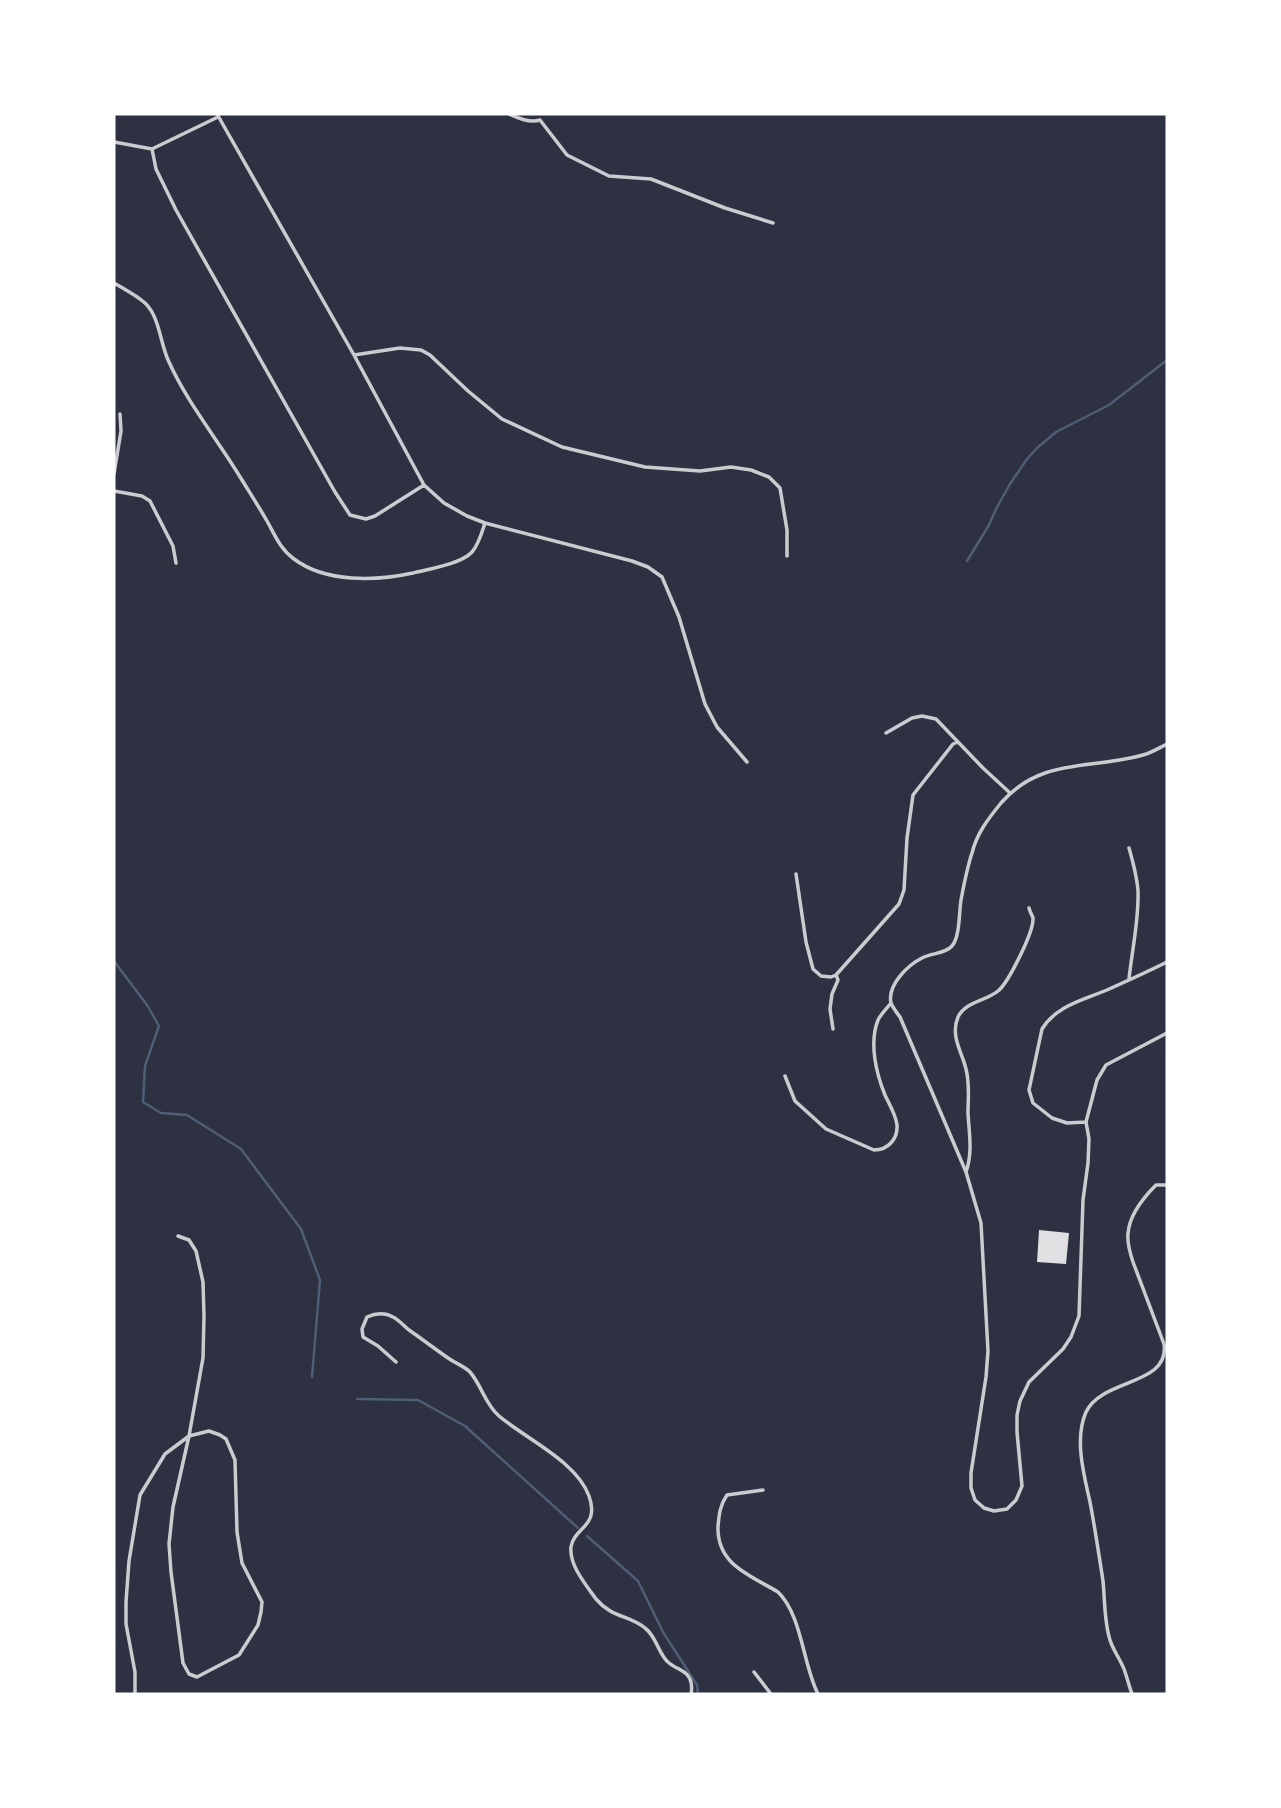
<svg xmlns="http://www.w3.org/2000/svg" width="1281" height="1808" font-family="Figtree,sans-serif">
  <rect width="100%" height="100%" fill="#2d3142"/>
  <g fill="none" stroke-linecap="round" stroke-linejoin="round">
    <path stroke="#4f5d75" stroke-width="2.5" d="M967,561L989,525L996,509L1010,484L1027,459L1037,448L1056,432L1109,405L1167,360
      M114,961L147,1005L159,1026L145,1066L143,1102L161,1113L187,1115L241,1149L301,1229L320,1280L312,1377
      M357,1399L418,1400L465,1426L578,1528
      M587,1536L638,1581L663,1632L697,1685L698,1694"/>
  </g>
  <path fill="#e0e0e3" d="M1039,1230L1069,1233L1066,1264L1037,1262Z"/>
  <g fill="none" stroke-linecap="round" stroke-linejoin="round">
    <path stroke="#caccd0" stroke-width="3.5" d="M509,114C518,118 529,123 540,120L567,155L609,176L651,179L725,208L773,223
      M114,142L152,149L156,169L176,210L335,492L350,515L366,519L375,516L424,485
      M152,149L218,117
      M114,283C124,289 136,295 145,303C160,317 160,344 169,362C188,404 218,440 242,480C250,493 259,507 267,521C275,535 280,549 294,559C326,583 376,581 413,573C429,569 461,564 472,552C479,544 482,532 485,523L467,516L444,503L424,485L354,355L217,114
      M354,355L400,348L421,350L430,355L468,391L502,419L562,447L645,467L700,471L731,467L751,470L769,477L780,488L787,530V556
      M114,474L121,431L120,414
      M114,491L142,496L150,501L173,546L176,563
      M485,523L632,561L648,567L662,577L679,617L705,704L717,727L747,762
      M886,733L912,718L922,716L936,719L983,768L1009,792
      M1167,744C1159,748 1151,753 1143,755C1090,770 1041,757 1001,803C988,819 977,833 972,853C967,868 964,884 961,900C959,912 960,937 952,946C945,954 931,953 922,958C908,965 887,985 891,1003C893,1008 897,1013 900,1017L966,1172L981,1223L988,1351L986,1377L971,1473V1488L975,1500L984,1508L994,1511L1007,1509L1016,1500L1022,1486L1017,1432V1415L1020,1401L1029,1382L1063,1349L1071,1337L1079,1316L1083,1200L1088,1163L1089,1139L1086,1122L1097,1080L1106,1065L1167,1033
      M1129,848C1133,862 1137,876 1138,891C1139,921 1132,950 1129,979
      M796,874L806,942L813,969L821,976L831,977L836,975L899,904L904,890L907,838L913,795L953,744L958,742
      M833,1029L830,1009L832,994L838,980L836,975
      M785,1076L795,1101L826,1129L874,1150C888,1150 898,1139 897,1125C896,1115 889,1104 885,1095C876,1073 869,1043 878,1020C881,1014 887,1008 891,1003
      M1086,1122L1067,1123L1052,1118L1033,1103L1029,1090L1042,1029C1056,1006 1083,1000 1107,990C1127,981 1147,972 1167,962
      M966,1172C973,1152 969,1133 968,1113C968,1098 970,1084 966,1069C962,1052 950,1036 958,1017C965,1002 986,1001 998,991C1008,983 1034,932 1033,918C1032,915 1030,912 1029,908
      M396,1362L378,1346L363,1337L362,1329L367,1317C376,1313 384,1312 393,1317C399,1320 404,1326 409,1330C422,1339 435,1349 448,1358C455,1363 464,1366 470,1372C482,1386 485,1404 499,1416C526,1439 576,1461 589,1496C600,1527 574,1527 571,1547C569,1565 586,1585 596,1599C612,1618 629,1615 645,1628C657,1637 658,1654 669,1663C676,1669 686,1670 690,1679C692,1684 692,1689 691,1694
      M763,1490L727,1495C720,1505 719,1514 718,1527C717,1565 750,1575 778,1592C802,1615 803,1665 818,1694
      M754,1672L771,1694
      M135,1694V1672L126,1624V1602L129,1561L140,1495L165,1454L189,1436L209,1431L220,1435L226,1439L235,1460L237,1532L242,1563L262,1602L261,1612L258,1625L239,1655L197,1677L189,1674L183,1663L171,1572L169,1544L173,1507L189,1436L203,1358L204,1316L203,1282L196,1251L189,1240L178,1236
      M1132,1694C1129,1686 1127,1677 1124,1669C1120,1659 1113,1650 1110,1640C1104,1621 1105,1600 1103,1581C1099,1555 1095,1528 1090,1502C1084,1475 1074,1439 1086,1412C1102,1378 1170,1386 1164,1344L1133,1262C1130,1253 1127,1243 1128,1234C1129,1215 1144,1197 1156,1185H1167"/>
  </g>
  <rect width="1281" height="1808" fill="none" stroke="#ffffff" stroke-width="231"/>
</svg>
